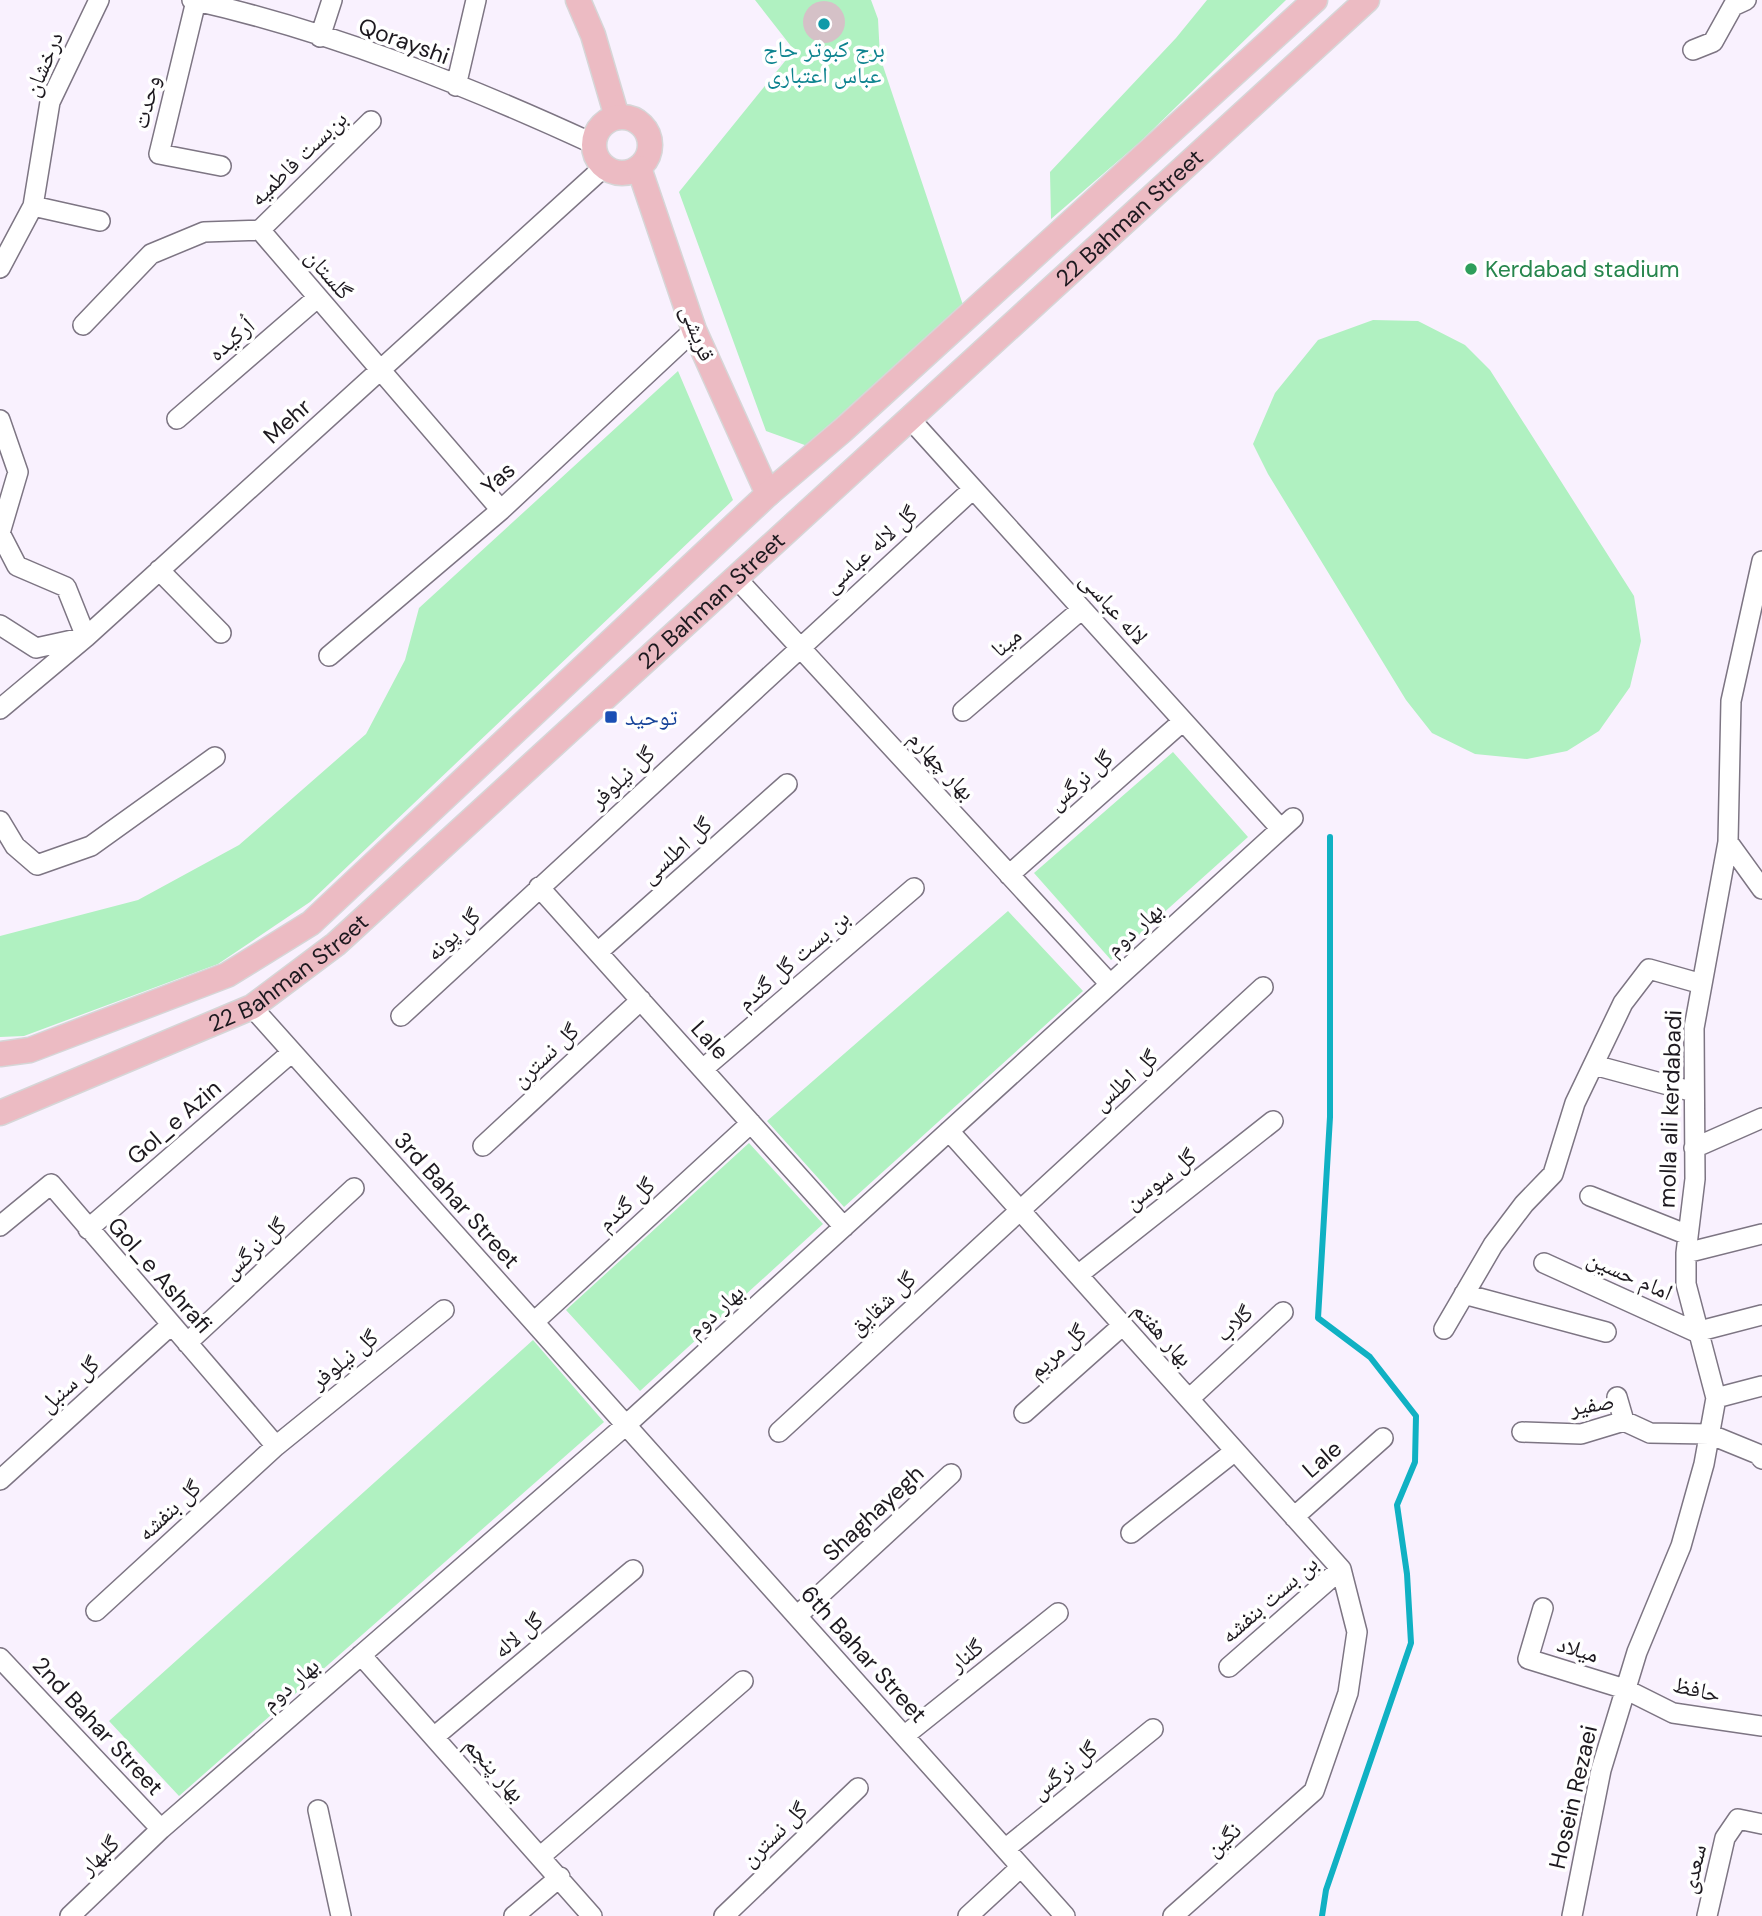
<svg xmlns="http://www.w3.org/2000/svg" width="1762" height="1916" font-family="'DM Sans','Noto Naskh Arabic',sans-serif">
  <rect width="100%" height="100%" fill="#f9f1fe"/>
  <path fill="#b0f1c1" d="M755,0H871L878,19L880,57L964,308L813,448L766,431L679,192L794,50Z
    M1207,0H1286L1140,142L1051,219L1050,172L1176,38Z
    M1373,320L1418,321L1465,345L1490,370L1634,596L1641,641L1630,687L1599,731L1567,751L1527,759L1475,754L1432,733L1406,700L1268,474L1253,444L1275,393L1318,340Z
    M678,371L733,500L310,902L218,964L24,1036L0,1037V936L138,900L239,845L366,734L405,660L419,608Z
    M1173,752L1248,837L1111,960L1034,873Z
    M1008,911L1083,991L844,1207L767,1121Z
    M749,1143L823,1224L640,1391L566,1310Z
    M533,1340L604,1422L179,1796L109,1721Z"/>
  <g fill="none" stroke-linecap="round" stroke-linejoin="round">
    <path stroke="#10b1c3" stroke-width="6" d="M1322,1916L1326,1890L1411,1643L1407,1574L1397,1505L1415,1462L1416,1416L1370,1357L1318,1318L1330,1117V837"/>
  </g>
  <path fill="#d5c1c7" d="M803 22a21 21 0 1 1 42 0a21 21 0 1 1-42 0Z"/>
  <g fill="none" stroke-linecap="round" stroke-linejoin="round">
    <defs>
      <path id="minor" d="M192,0C330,31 466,85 594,144
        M196,1L159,154L221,166
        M320,37L332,0
        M1693,50L1713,42L1733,6L1746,0
        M456,86L476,0
        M33,206L100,221
        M260,230L371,121
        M0,268L33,206L50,102L99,0
        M83,325L151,254L204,232L260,230L501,510
        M177,419L317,298
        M0,420L18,472L0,533L17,566L66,587L86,637L36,648L0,625
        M911,420L1281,829
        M159,570L221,633
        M737,579L1110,984
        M329,656L501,510L694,330
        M0,709L86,637L604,167
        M963,711L1082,609
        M0,821L15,846L37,865L91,846L215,757
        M1728,842L1762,889
        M1009,875L1183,721
        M539,887L844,1227
        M598,952L787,784
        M252,1007L1065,1916
        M401,1016L973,489
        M1594,1065L1694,1092
        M703,1069L914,888
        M949,1131L1341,1569L1357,1632L1348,1693L1314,1791L1173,1916
        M483,1146L641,1000
        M1694,1148L1762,1118
        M1590,1196L1688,1235
        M0,1226L51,1184L276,1446
        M88,1229L292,1052
        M1686,1253L1762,1234
        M1544,1263L1696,1332L1762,1315
        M1078,1275L1273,1121
        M1464,1294L1606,1332
        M534,1322L751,1123
        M1444,1329L1493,1245L1524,1204L1553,1174L1575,1103L1623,1003L1649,969L1702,984
        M187,1343L354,1188
        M1617,1397L1624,1421
        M1716,1398L1762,1386
        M1189,1399L1283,1312
        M1024,1413L1123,1325
        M779,1432L1263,987
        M1522,1432L1581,1434L1624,1421L1650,1433L1709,1434L1758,1454L1762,1459
        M0,1480L171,1325
        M1294,1517L1383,1438
        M1131,1533L1235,1451
        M1543,1608L1528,1659L1625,1689L1673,1713L1762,1726
        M96,1611L276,1446L444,1310
        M797,1616L951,1474
        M361,1655L592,1916
        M0,1658L161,1829
        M1229,1667L1341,1569
        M904,1736L1058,1613
        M434,1737L633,1570
        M318,1810L341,1916
        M1005,1849L1153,1729
        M541,1856L743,1681
        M70,1916L161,1829L626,1425L1293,818
        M514,1916L560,1877
        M724,1916L858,1788
        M968,1916L1021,1867
        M1572,1916L1601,1770L1637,1652L1681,1546L1704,1464L1716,1398L1686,1284V1253L1695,1179L1694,1028L1728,842L1731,701L1762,561
        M1707,1916L1725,1838L1738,1819L1762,1824"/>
      <g id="major">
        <path d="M578,0L593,35L617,117"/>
        <circle cx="622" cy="145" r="28"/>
        <path d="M639,168L694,330L768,494"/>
        <path d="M0,1054L30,1050L227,975L311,923L768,494L843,430L1315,0"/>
        <path id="s1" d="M0,1113L252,1007L336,944L1367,0"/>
      </g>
    </defs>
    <use href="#minor" stroke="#7d7583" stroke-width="22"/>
    <use href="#major" stroke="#d6d6d7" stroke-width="27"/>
    <use href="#minor" stroke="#fff" stroke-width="19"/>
    <use href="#major" stroke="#ecbbc3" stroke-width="24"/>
  </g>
  <circle fill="#0f9aa8" stroke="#fff" stroke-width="2.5" cx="824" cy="24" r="7"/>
  <circle fill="#2e9e5b" stroke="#fff" stroke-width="2.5" cx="1471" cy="269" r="7"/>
  <rect fill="#1a4fb4" stroke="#fff" stroke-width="2.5" x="604" y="710" width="14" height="14" rx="3.5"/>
  <g text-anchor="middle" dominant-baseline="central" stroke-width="7" stroke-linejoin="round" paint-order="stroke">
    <g font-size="23" fill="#1d191f" stroke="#fff">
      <text transform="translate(404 41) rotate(20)">Qorayshi</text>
      <text transform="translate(43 64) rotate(-67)">درخشان</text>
      <text transform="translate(146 102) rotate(-76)">وحدت</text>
      <text transform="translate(298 158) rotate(-44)">بن‌بست فاطمیه</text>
      <text stroke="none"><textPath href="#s1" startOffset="1454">22 Bahman Street</textPath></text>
      <text transform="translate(329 274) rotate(49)">گلستان</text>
      <text transform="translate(698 333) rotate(69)">قریشی</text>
      <text transform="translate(231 339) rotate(-41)">اُرکیده</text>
      <text transform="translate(287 421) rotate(-42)">Mehr</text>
      <text transform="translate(498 478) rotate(-42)">Yas</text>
      <text transform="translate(870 549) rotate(-42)">گل لاله عباسی</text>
      <text stroke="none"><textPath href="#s1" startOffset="887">22 Bahman Street</textPath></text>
      <text transform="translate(1114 608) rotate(48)">لاله عباسی</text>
      <text transform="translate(1006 642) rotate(-41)">مینا</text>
      <text transform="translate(942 765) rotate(47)">بهار چهارم</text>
      <text transform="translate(622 777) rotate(-43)">گل نیلوفر</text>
      <text transform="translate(1080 780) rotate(-41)">گل نرگس</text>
      <text transform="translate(676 850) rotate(-42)">گل اطلسی</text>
      <text transform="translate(1134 929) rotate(-42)">بهار دوم</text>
      <text transform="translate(453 934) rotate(-43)">گل پونه</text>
      <text transform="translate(793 960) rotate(-41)">بن بست گل گندم</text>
      <text stroke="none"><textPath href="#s1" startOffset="322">22 Bahman Street</textPath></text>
      <text transform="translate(710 1040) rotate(48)">Lale</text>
      <text transform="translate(545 1055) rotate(-43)">گل نسترن</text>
      <text transform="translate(1125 1080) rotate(-42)">گل اطلس</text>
      <text transform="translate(1670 1109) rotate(-88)">molla ali kerdabadi</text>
      <text transform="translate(174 1122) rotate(-41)">Gol_e Azin</text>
      <text transform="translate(1160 1179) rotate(-38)">گل سوسن</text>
      <text transform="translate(457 1200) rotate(48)">3rd Bahar Street</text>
      <text transform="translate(626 1204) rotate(-42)">گل گندم</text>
      <text transform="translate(254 1248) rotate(-43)">گل نرگس</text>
      <text transform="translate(160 1275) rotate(49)">Gol_e Ashrafi</text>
      <text transform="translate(1630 1275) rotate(24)">امام حسین</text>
      <text transform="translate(882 1303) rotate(-43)">گل شقایق</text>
      <text transform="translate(715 1311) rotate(-42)">بهار دوم</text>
      <text transform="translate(1234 1323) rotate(-43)">گلاب</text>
      <text transform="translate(1163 1334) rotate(48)">بهار هفتم</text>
      <text transform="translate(1057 1351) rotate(-42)">گل مریم</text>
      <text transform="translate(344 1359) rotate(-39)">گل نیلوفر</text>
      <text transform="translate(69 1384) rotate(-42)">گل سنبل</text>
      <text transform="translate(1592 1404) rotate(-9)">صفیر</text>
      <text transform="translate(1322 1459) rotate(-41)">Lale</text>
      <text transform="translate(169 1510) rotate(-43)">گل بنفشه</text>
      <text transform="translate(873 1513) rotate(-43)">Shaghayegh</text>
      <text transform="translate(1269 1599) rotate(-41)">بن بست بنفشه</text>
      <text transform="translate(518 1635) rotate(-40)">گل لاله</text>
      <text transform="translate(1578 1649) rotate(17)">میلاد</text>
      <text transform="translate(864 1654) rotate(48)">6th Bahar Street</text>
      <text transform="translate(966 1655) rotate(-39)">گلنار</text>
      <text transform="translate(290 1684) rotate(-41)">بهار دوم</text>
      <text transform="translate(1697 1689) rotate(13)">حافظ</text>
      <text transform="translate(98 1726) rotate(47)">2nd Bahar Street</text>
      <text transform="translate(495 1769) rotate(48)">بهار پنجم</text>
      <text transform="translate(1064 1770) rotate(-39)">گل نرگس</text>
      <text transform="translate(1573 1797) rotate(-77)">Hosein Rezaei</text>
      <text transform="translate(774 1834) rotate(-44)">گل نسترن</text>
      <text transform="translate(1223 1839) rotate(-41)">نگین</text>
      <text transform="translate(99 1855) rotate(-44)">گلبهار</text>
      <text transform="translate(1693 1869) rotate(-77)">سعدی</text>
    </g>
    <g font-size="23" fill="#0d838f" stroke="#fff">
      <text x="824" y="49">برج کبوتر حاج<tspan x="824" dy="26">عباس اعتباری</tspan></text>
    </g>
    <g font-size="23" fill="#27864d" stroke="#fff" text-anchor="start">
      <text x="1485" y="269">Kerdabad stadium</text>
    </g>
    <g font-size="23" fill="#164399" stroke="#fff" text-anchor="start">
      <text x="625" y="717">توحید</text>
    </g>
  </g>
</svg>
